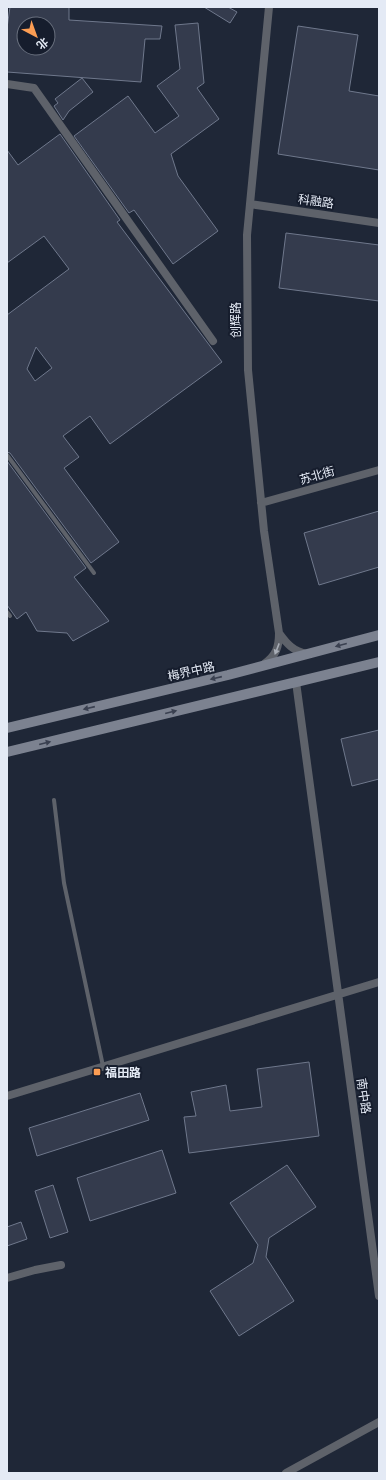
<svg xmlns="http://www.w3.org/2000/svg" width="386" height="1480" font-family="'Open Sans','Noto Sans SC',sans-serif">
  <rect width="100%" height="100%" fill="#1f2737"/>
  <path fill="#343b4d" stroke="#6f788c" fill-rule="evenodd" d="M10,7H69V20L162,26L160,39H145L141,82L7,72V28ZM24,24H48V48H24Z
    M204,7H228L237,12L230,23Z
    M198,23L204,83L197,88L219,119L171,154L178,176L218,231L173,264L134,210L129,213L74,136L128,96L155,133L179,116L157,86L180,69L175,25Z
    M298,26L358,35L349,91L379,96V170L278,154Z
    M82,78L93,92L69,111L63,120L54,106L58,103L55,99Z
    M60,134L120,220L117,222L222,362L110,444L90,416L63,436L79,457L64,468L119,542L91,563L10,453L7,452V315L69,269L44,236L7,263V150L18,165ZM36,347L52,368L35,381L27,369Z
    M286,233L379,245V301L279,288Z
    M7,461L86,568L74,577L109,621L73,641L67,633L37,631L26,612L17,619L7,605Z
    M379,511V567L319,585L304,533Z
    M379,730V779L352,786L341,739Z
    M309,1062L319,1136L189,1153L184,1117L196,1116L191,1092L226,1085L230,1111L262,1107L257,1069Z
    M140,1093L149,1120L37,1156L29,1128Z
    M162,1150L176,1193L90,1221L77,1178Z
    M287,1165L316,1207L269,1238L266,1257L294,1301L239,1336L210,1291L253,1263L258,1245L230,1203Z
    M53,1185L68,1232L50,1238L35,1191Z
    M21,1222L27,1239L7,1246V1227Z"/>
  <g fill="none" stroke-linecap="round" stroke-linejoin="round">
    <path stroke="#5e626a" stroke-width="4" d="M7,455L94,573
      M7,612L10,616
      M54,800L64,883L103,1066"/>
    <path stroke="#5e626a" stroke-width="8" d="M269,7L247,235L248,370L264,531L279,633
      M7,84L34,88L213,341
      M250,204L379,223
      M261,503L379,470
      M264,664C276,656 279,647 279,633C287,644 293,651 307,654
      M296,682L379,1296
      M7,1096L379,982
      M7,1278L35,1270L61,1265
      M286,1473L379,1422"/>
    <path stroke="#7c8290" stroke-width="10" d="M7,728L228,675L379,635
      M7,752L379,662"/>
  </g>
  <defs><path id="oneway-solid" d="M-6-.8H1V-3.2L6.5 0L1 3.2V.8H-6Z"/></defs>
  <g fill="#3a4050">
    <use href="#oneway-solid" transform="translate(341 645) rotate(165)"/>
    <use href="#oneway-solid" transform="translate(216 678) rotate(167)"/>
    <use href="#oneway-solid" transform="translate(89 708) rotate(167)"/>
    <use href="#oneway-solid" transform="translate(171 712) rotate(-14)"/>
    <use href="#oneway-solid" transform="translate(45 743) rotate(-14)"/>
  </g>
  <use fill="#a8adb6" href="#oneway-solid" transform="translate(277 649) rotate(111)"/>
  <rect fill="#fc9d53" stroke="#161d2d" stroke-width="1.5" x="93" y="1068" width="8" height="8" rx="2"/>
  <g text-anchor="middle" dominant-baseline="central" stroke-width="4" stroke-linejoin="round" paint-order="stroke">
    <g font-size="12" fill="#e4eaf5" stroke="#161d2d">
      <text transform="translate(316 201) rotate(8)">科融路</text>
      <text transform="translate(235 320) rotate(-90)">创辉路</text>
      <text transform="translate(317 475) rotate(-16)">苏北街</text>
      <text transform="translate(191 671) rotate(-13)">梅界中路</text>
      <text transform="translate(364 1096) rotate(82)">南中路</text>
    </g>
    <g font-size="12" font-weight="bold" fill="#e4eaf5" stroke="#161d2d" text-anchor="start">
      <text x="105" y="1072">福田路</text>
    </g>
  </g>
  <rect width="386" height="1480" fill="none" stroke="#e4eaf5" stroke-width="16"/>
  <g transform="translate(36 36) rotate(139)"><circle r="19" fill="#161d2d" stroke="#686f7d"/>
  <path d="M0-3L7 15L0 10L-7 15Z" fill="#fc9d53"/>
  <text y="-6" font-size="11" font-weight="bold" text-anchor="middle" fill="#e4eaf5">北</text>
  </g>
</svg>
